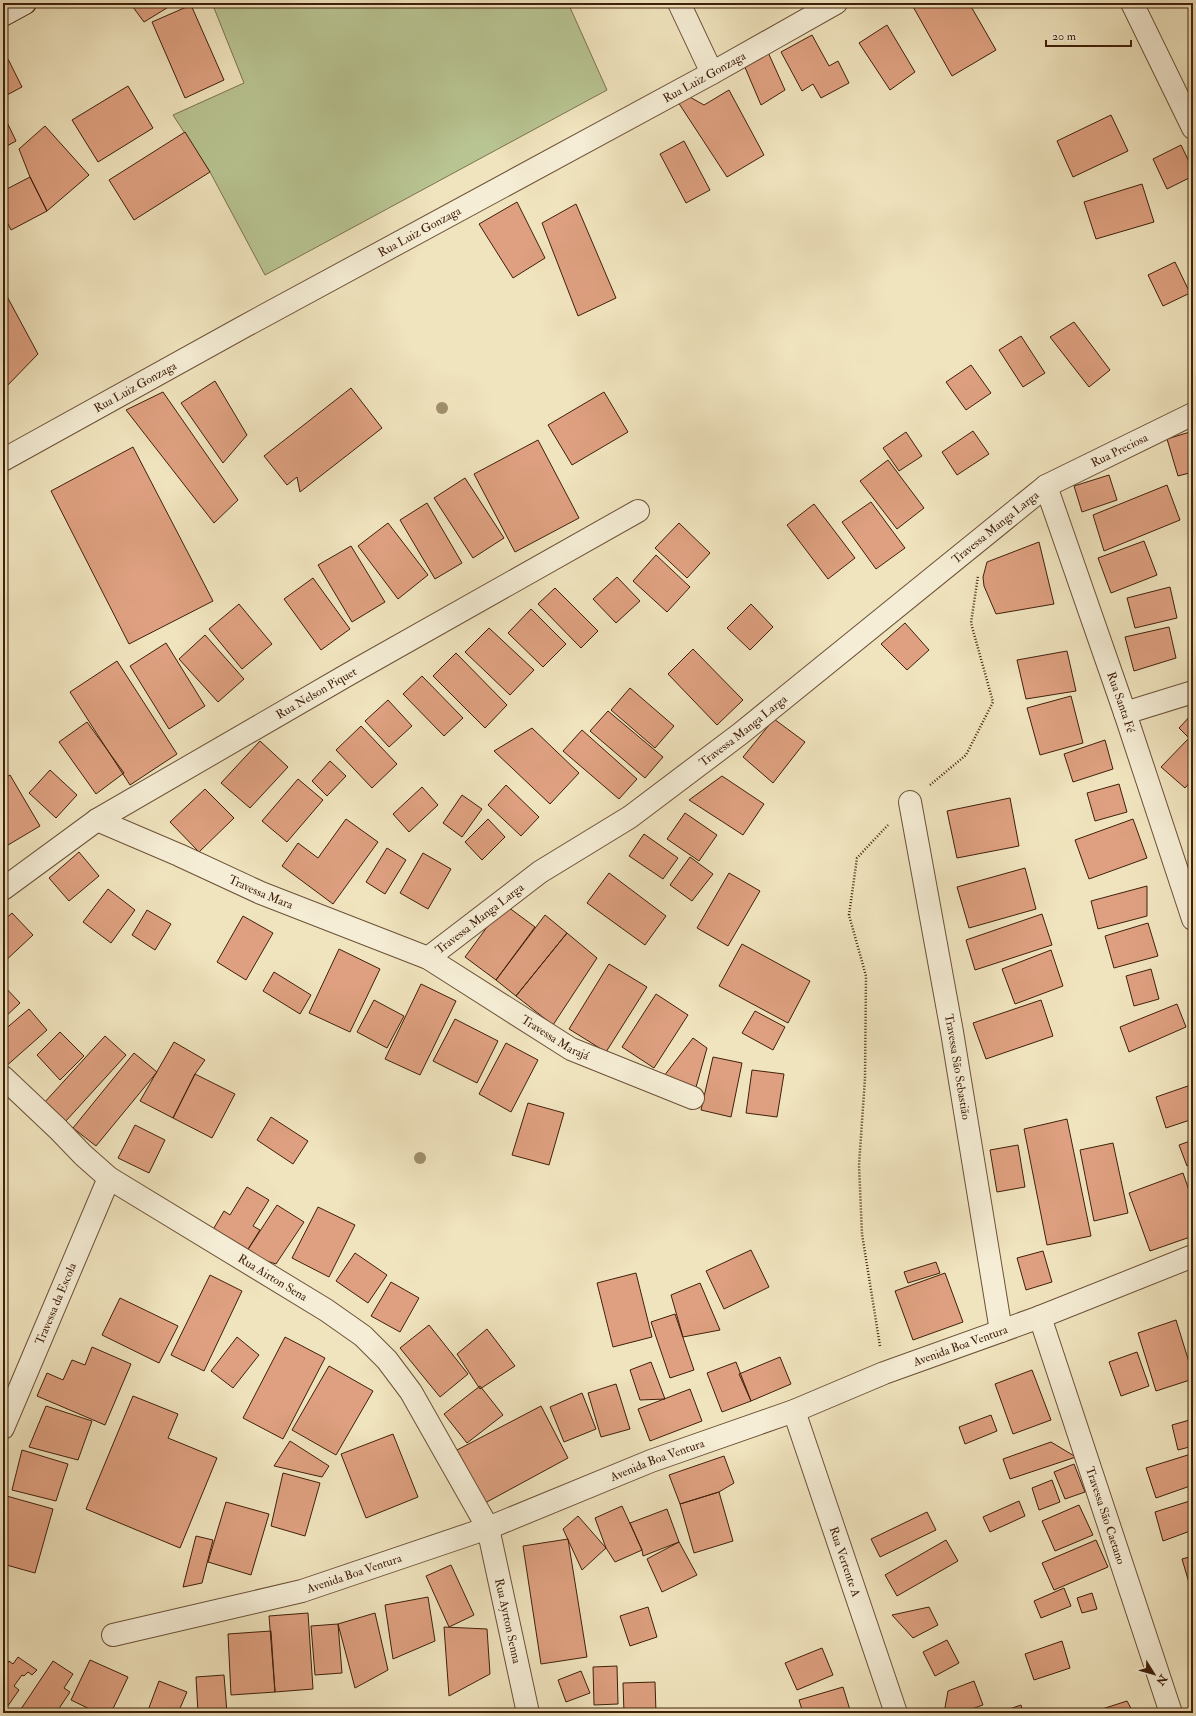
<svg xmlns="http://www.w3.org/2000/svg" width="1196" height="1716" font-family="'IM FELL Double Pica',serif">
  <rect width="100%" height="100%" fill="#f0e4be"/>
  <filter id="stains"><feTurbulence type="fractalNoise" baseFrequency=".005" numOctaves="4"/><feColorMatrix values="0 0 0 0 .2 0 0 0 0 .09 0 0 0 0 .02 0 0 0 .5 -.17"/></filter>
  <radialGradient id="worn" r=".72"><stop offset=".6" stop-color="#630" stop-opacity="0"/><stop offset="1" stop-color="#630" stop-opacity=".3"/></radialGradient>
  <path fill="#b8c492" stroke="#7c724e" d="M212,3H568L607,90L265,275L210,172L173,115L244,83Z"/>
  <path fill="#dea080" stroke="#40200a" d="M130,3H175L144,22Z
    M911,3H969L996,50L952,76Z
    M191,5L224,80L185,98L152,22Z
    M887,25L915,72L890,90L859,43Z
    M812,35L829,66L838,61L849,83L821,98L813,84L802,91L781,52Z
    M767,50L785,90L761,105L744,65Z
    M8,59L22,87L3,97V61Z
    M128,86L153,128L98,162L72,120Z
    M729,90L764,155L727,177L678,102L688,96L704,105Z
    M3,114L16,141L3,148Z
    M1111,115L1128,151L1073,177L1057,141Z
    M45,126L89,175L47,211L30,177L19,149Z
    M185,132L210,172L134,220L109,180Z
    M684,141L710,190L686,203L660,154Z
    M1181,145L1193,170V176L1167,189L1153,159Z
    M30,177L47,211L11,230L3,214V191Z
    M1142,184L1154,222L1096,239L1084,202Z
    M517,202L545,258L513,278L479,224Z
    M576,204L616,298L578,316L542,223Z
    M1175,262L1190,293L1163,306L1148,275Z
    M3,289L38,354L5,388L3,384Z
    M1074,322L1110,370L1089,387L1050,337Z
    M1021,336L1045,373L1023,387L999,350Z
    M971,365L991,393L966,410L946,382Z
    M215,381L247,435L223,463L181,403Z
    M351,388L382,428L300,492L297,477L287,485L264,456Z
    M163,392L238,500L214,523L126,410Z
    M604,392L628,432L572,465L548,425Z
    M973,431L989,454L957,475L942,452Z
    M1193,431V472L1178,476L1167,439Z
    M906,432L922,456L899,471L883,448Z
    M538,440L579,518L515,552L474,474Z
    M133,447L213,601L129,644L51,491Z
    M888,460L924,508L897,529L860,481Z
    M1109,475L1117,500L1082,512L1074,486Z
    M465,478L504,538L473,558L434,498Z
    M1167,485L1180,520L1104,551L1093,515Z
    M871,502L905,548L876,569L842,522Z
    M427,503L462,563L435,579L400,520Z
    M814,504L855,558L828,579L787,525Z
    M388,523L428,575L398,599L358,546Z
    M679,523L710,553L687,578L655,548Z
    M1144,541L1157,575L1111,593L1098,558Z
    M1039,542L1054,604L996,614L984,586L983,577L987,562Z
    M351,546L385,602L352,622L318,565Z
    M656,555L690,587L667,612L633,581Z
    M617,577L640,601L616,623L593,599Z
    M313,578L350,629L321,650L284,599Z
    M1170,587L1177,618L1135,628L1127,598Z
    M555,588L598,631L581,648L538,604Z
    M239,604L272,644L242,669L209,629Z
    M751,604L773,627L750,650L727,628Z
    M531,609L566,644L543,667L508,633Z
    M905,623L929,650L907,670L881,644Z
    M1169,627L1176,658L1134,671L1125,637Z
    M489,628L534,670L510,695L465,652Z
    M205,635L244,679L218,702L179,659Z
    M166,643L205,706L169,729L130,666Z
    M693,649L743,700L717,725L668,674Z
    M1067,651L1076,691L1026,699L1017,660Z
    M456,653L507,705L485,728L433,676Z
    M117,661L177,754L130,785L70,692Z
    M422,676L463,718L444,736L403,694Z
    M630,688L674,726L655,748L611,710Z
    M1071,696L1083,743L1040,755L1027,708Z
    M388,700L412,726L389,747L365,721Z
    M608,711L663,757L645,778L590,731Z
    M1193,713V779L1185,788L1161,767L1189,738L1179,728Z
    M774,719L805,742L773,783L743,757Z
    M87,722L124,773L96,794L59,742Z
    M361,726L397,764L372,788L336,750Z
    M532,728L579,773L550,804L494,751Z
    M582,730L637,779L619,799L563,751Z
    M1105,740L1113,769L1073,782L1064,754Z
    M260,741L288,767L250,808L221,783Z
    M330,761L346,776L327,796L312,781Z
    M50,770L77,795L56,818L29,793Z
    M10,775L40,826L3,848V779Z
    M722,776L764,804L743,835L689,800Z
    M298,779L323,800L287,842L262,821Z
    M1119,784L1127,812L1095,821L1087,793Z
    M506,785L539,817L521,836L488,805Z
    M422,787L438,805L409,832L393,814Z
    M205,789L234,818L199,852L170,822Z
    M462,795L482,809L462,837L443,823Z
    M1010,798L1019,846L957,858L947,811Z
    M685,813L717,835L699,861L667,839Z
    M346,819L378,842L333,904L282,866L298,843L318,858Z
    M488,819L505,837L482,860L465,842Z
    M1133,819L1147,858L1089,879L1075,840Z
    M644,834L678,858L663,879L629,856Z
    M387,848L406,860L385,894L366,882Z
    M79,852L99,876L69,901L49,878Z
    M423,853L451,869L428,909L400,893Z
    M690,857L713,874L692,901L670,885Z
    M1025,868L1036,909L969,928L957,887Z
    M609,873L666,916L645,945L587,903Z
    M729,873L760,891L728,946L697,928Z
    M1147,886V916L1098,929L1091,901Z
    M108,889L135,910L111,943L83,922Z
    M504,904L535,927L496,980L465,957Z
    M147,910L171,924L155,950L132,935Z
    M12,913L33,935L3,963V921Z
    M1042,914L1052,945L975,970L966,940Z
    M545,915L567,933L516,996L496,980Z
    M243,916L273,933L246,980L217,962Z
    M1148,923L1158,956L1114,968L1105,936Z
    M567,933L597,958L553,1025L516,996Z
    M742,944L810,981L788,1023L719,986Z
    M339,949L380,969L350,1032L309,1013Z
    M1051,950L1063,986L1015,1004L1002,969Z
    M609,964L647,987L606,1052L569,1029Z
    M1151,969L1159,999L1134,1006L1126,976Z
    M274,972L311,995L300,1014L263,991Z
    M421,984L456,1001L420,1075L385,1059Z
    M3,985L20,1003L3,1019Z
    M656,994L688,1015L654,1068L622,1047Z
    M374,1000L404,1016L387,1048L357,1032Z
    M1041,1000L1053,1036L986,1059L973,1023Z
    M1177,1004L1186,1027L1129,1052L1120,1027Z
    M29,1009L47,1030L4,1068L3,1031Z
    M755,1011L785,1027L773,1050L742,1033Z
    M455,1019L498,1041L477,1083L433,1061Z
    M60,1032L84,1056L60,1080L37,1055Z
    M105,1036L126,1055L65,1122L44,1103Z
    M693,1038L707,1048L693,1098L664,1076Z
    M174,1042L205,1060L195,1074L173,1118L140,1101Z
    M506,1043L538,1060L511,1112L479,1094Z
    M134,1053L157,1072L96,1146L73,1128Z
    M713,1057L742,1063L731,1117L701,1110Z
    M752,1070L784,1074L777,1117L746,1113Z
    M195,1074L235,1094L212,1138L173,1118Z
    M1188,1086L1193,1099V1119L1166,1128L1156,1097Z
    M528,1103L564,1113L549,1165L512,1155Z
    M271,1117L308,1141L293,1164L257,1140Z
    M1067,1119L1091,1236L1047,1245L1024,1129Z
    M135,1125L165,1140L149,1173L118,1158Z
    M1193,1140V1163L1187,1166L1179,1145Z
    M1113,1143L1128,1213L1094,1221L1080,1150Z
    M1018,1145L1025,1187L997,1192L990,1150Z
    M1183,1173L1193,1202V1236L1150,1251L1129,1193Z
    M247,1187L269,1200L253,1226L260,1230L245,1254L211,1233L224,1211L230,1215Z
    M277,1205L304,1222L276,1264L245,1254Z
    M318,1207L355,1225L329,1277L292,1258Z
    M751,1250L769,1287L724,1309L706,1271Z
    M1043,1251L1052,1282L1026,1290L1017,1258Z
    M355,1253L387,1275L368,1303L336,1281Z
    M936,1262L940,1273L908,1283L904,1272Z
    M636,1273L652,1337L613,1347L597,1283Z
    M945,1273L963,1322L913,1340L895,1291Z
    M210,1275L242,1291L204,1371L171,1355Z
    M391,1282L419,1298L400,1332L371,1316Z
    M700,1283L720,1330L683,1337L671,1295Z
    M120,1298L178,1326L159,1363L102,1335Z
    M675,1314L694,1370L670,1378L651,1322Z
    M1176,1320L1193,1375V1379L1156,1391L1138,1333Z
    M429,1325L468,1374L440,1397L400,1348Z
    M487,1329L515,1366L480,1389L457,1354Z
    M237,1337L259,1355L233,1388L211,1371Z
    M285,1337L325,1358L283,1439L243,1418Z
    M92,1347L131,1364L105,1425L37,1396L47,1373L63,1380L72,1360L85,1365Z
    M1137,1352L1149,1386L1121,1396L1109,1362Z
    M780,1357L791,1384L751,1401L739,1374Z
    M651,1362L665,1399L640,1400L630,1370Z
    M736,1362L751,1401L722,1412L707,1373Z
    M329,1366L373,1391L336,1455L292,1430Z
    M1032,1370L1051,1420L1013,1434L995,1384Z
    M616,1384L630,1429L601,1437L588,1393Z
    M480,1386L503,1415L467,1443L444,1414Z
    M690,1389L702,1421L650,1441L638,1409Z
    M582,1393L596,1429L564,1442L550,1407Z
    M133,1396L178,1414L168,1438L217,1458L180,1548L86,1509Z
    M46,1406L92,1421L78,1460L29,1447Z
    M541,1406L568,1458L485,1503L457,1450Z
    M991,1415L997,1431L965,1444L959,1427Z
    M1193,1419V1446L1178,1450L1172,1425Z
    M393,1434L418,1497L366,1518L341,1454Z
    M290,1441L329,1466L322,1477L274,1466Z
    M1051,1442L1076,1457L1010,1479L1003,1459Z
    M22,1450L68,1464L56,1501L12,1490Z
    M1191,1454L1193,1461V1485L1156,1498L1146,1468Z
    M724,1456L734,1483L719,1492L680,1504L669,1475Z
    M1074,1464L1085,1492L1065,1499L1054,1472Z
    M283,1473L320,1483L305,1536L271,1526Z
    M1052,1480L1060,1502L1039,1510L1032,1488Z
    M719,1492L733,1541L694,1553L680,1504Z
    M3,1495L53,1509L35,1573L3,1564Z
    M1193,1500V1530L1163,1541L1155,1512Z
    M1019,1501L1025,1516L990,1532L983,1517Z
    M226,1502L269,1514L251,1575L208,1562Z
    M1079,1505L1093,1535L1055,1551L1042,1521Z
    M622,1506L642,1550L615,1562L606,1548L595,1518Z
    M667,1509L679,1542L643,1556L642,1550L630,1523Z
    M927,1512L936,1530L880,1557L871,1539Z
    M578,1516L606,1548L582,1570L563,1529Z
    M196,1536L213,1540L202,1583L183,1587Z
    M568,1539L587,1657L541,1664L523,1546Z
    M946,1540L958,1561L897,1596L885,1575Z
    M1096,1540L1108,1567L1054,1590L1042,1563Z
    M679,1542L697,1575L662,1592L647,1559Z
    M1193,1556V1593H1192L1182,1559Z
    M451,1565L474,1615L449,1627L426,1576Z
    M1064,1588L1071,1606L1041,1618L1034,1601Z
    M1092,1593L1097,1609L1082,1613L1077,1598Z
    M428,1597L435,1641L393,1659L385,1605Z
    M648,1607L657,1637L630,1646L620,1616Z
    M929,1607L938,1625L913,1638L892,1615Z
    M308,1613L313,1689L275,1692L269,1616Z
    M375,1613L388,1670L355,1688L338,1624Z
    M338,1624L342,1673L315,1675L311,1626Z
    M444,1627L487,1629L490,1674L449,1696Z
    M271,1631L275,1692L231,1695L228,1634Z
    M947,1640L959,1663L935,1676L923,1652Z
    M1062,1641L1070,1668L1034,1680L1025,1654Z
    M822,1648L833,1675L797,1690L785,1663Z
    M18,1657L37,1670L32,1675L28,1672L24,1676L22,1675L14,1686L19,1690L5,1710L3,1708V1674L7,1669L5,1667L9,1661L13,1664Z
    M90,1660L128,1677L111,1713H98L71,1700Z
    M53,1661L73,1674L64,1688L70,1692L56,1713H20L19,1712Z
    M617,1666L618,1704L594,1705L593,1667Z
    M581,1671L590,1693L566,1702L558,1680Z
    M224,1675L227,1713H198L196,1677Z
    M159,1681L187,1692L178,1713H147Z
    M974,1681L983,1705L961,1713H944L948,1691Z
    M655,1682L656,1713H624L623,1683Z
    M843,1687L850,1710L840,1713H803L799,1700Z
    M1127,1701L1133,1712L1131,1713H1099V1710Z
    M1021,1705L1023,1713H998Z"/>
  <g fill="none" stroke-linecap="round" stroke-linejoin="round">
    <defs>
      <g id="street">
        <path d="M679,3L712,73"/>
        <path d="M1132,3L1193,128"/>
        <path id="s1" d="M3,460L245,326L712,73L836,3"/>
        <path id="s2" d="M1046,486L1125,713L1193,919"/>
        <path d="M1125,713L1193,692"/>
        <path id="s3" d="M910,802L952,1032L1001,1331"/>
        <path id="s4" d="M97,820L179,855L261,893L428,958L571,1049L693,1098"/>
        <path id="s5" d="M3,889L97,820L349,674L638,511"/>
        <path id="s6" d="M428,958L540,872L630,817L740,734L1046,486L1193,414"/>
        <path id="s7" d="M3,1077L58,1129L83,1155L109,1178L326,1310L363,1336L387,1360L411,1392L488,1528L528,1713"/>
        <path id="s8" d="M1040,1317L1171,1713"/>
        <path id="s9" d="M794,1411L896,1713"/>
        <path id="s10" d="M3,1428L109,1178"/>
        <path id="s11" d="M113,1635L302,1591L488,1528L651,1461L794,1411L884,1373L1040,1317L1193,1256"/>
      </g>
      <path id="secondary" d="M3,15L25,3"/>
    </defs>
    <use href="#street" stroke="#6c5137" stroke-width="24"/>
    <use href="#secondary" stroke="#40200a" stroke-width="24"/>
    <path stroke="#40200a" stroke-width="2.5" stroke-dasharray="1 2" stroke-linecap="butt" d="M930,785L966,755L993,702L971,623L978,576
      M880,1346L862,1234L859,1165L865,1078L866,976L849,915L857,858L888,825"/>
    <use href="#street" stroke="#f5edd5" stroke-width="22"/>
    <use href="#secondary" stroke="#f5edd5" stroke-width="22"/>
  </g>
  <g fill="#a08f6e">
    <circle cx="442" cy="408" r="6"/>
    <circle cx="420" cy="1158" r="6"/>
  </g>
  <g text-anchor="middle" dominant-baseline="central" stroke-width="3.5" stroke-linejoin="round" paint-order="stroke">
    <g font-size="12" fill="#40200a" stroke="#f5edd5">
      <text stroke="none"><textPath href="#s1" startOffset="799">Rua Luiz Gonzaga</textPath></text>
      <text stroke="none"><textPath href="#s1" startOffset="475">Rua Luiz Gonzaga</textPath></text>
      <text stroke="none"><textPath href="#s1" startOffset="151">Rua Luiz Gonzaga</textPath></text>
      <text stroke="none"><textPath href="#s6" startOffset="860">Rua Preciosa</textPath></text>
      <text stroke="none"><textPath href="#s6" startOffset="713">Travessa Manga Larga</textPath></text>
      <text stroke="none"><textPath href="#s5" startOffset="370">Rua Nelson Piquet</textPath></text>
      <text stroke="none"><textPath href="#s2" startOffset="229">Rua Santa Fé</textPath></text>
      <text stroke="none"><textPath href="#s6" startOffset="389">Travessa Manga Larga</textPath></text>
      <text stroke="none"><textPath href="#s4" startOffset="179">Travessa Mara</textPath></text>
      <text stroke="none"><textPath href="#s6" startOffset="65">Travessa Manga Larga</textPath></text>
      <text stroke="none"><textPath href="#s4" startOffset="509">Travessa Marajá</textPath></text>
      <text stroke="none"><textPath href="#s3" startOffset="269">Travessa São Sebastião</textPath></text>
      <text stroke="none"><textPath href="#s7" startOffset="338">Rua Airton Sena</textPath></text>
      <text stroke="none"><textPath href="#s10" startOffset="135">Travessa da Escola</textPath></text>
      <text stroke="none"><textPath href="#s11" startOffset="897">Avenida Boa Ventura</textPath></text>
      <text stroke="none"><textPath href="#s11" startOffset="573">Avenida Boa Ventura</textPath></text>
      <text stroke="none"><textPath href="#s8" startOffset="209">Travessa São Caetano</textPath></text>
      <text stroke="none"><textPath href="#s9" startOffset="159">Rua Vertente A</textPath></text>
      <text stroke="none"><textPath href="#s11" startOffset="249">Avenida Boa Ventura</textPath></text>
      <text stroke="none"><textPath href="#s7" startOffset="771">Rua Ayrton Senna</textPath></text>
    </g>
  </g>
  <rect width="1196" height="1716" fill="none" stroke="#f0e4be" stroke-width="16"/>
  <rect x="4" y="4" width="1188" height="1708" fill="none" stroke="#40200a" stroke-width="2"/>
  <rect x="8" y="8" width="1180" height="1700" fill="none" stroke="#40200a"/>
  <g transform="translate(1154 1674) rotate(127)" stroke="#f5edd5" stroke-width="3" paint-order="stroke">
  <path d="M0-3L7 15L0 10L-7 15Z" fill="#40200a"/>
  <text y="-6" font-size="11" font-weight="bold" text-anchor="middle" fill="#40200a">N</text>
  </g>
  <path d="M1046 40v6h85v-6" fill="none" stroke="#40200a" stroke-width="2"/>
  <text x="1052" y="40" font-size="12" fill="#40200a" stroke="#f5edd5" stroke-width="3" paint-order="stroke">20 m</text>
  <rect width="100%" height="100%" filter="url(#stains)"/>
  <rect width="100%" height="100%" fill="url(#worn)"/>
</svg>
